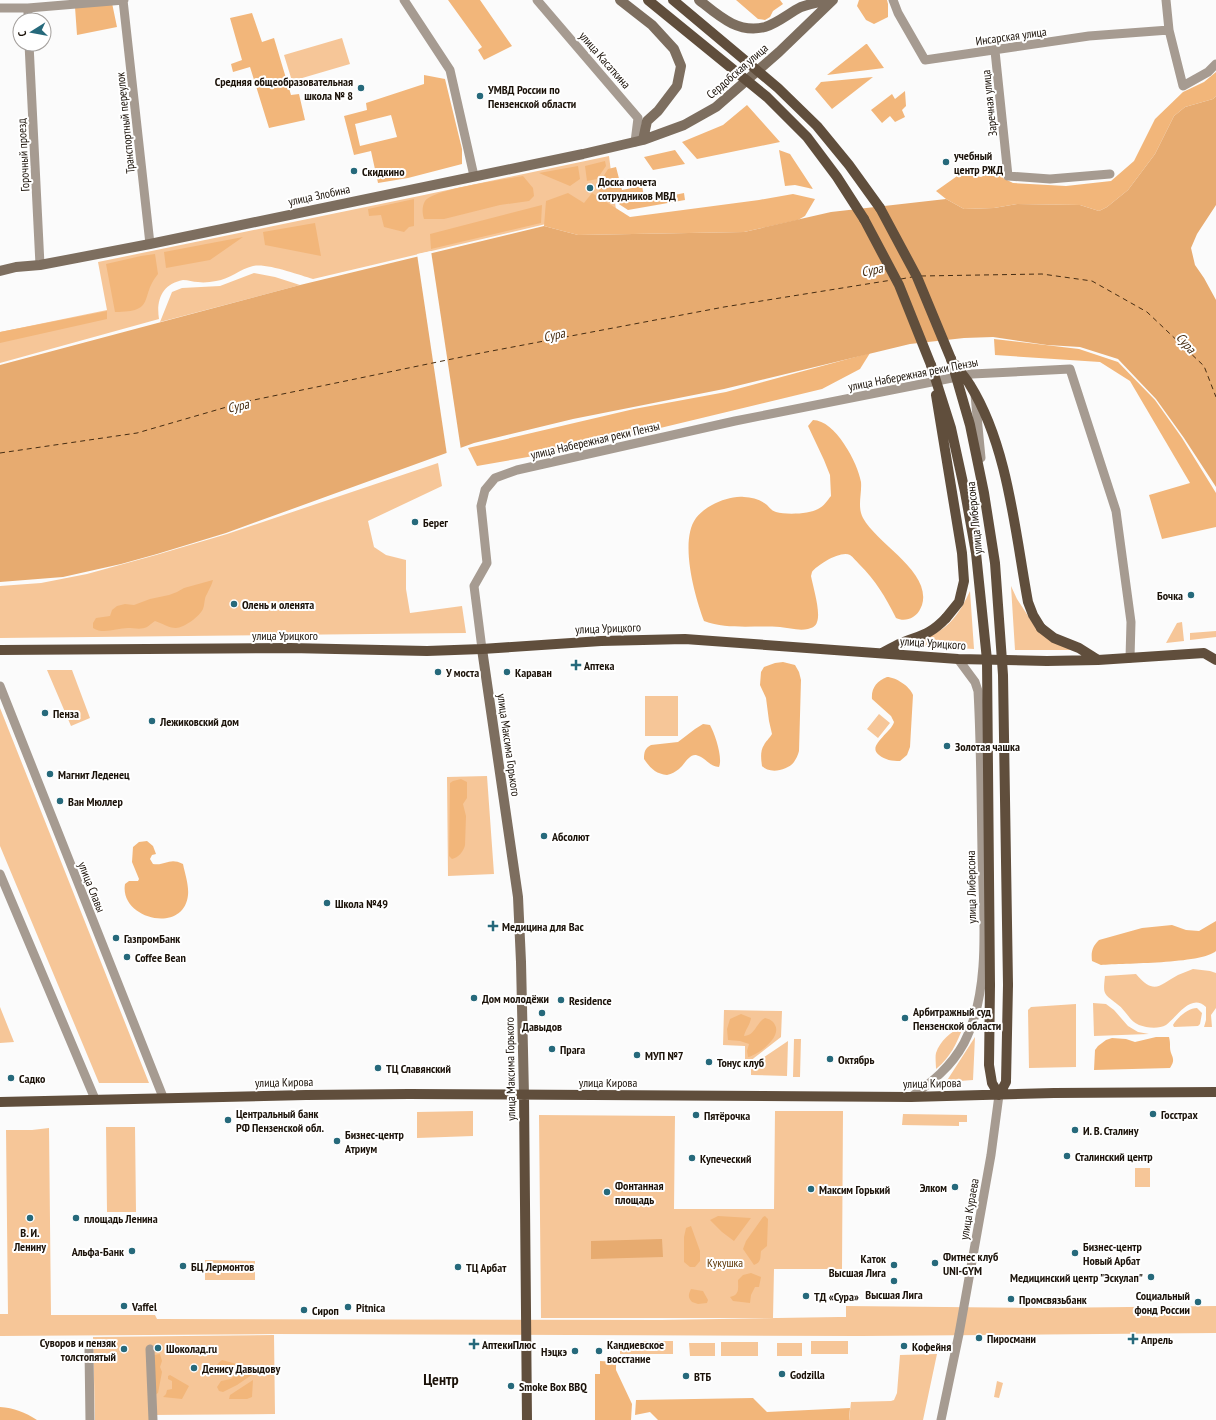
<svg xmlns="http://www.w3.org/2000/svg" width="1216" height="1420" font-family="'PT Sans Narrow',sans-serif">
  <rect width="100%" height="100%" fill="#fbfbfb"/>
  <path fill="#f6c698" d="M342,38L350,64L292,81L284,55Z
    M609,156L619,233L546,224L313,279C299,275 267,263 253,266C240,269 230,279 216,281C210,282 204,283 198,282C193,282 188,280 183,280C162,284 156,300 159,319L0,363V332L107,310L98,262L424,195Z
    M254,273L275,277L300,285L160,322L172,292L182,288L220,286Z
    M438,463L442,486L368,521L374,547L386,555L406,560V589L410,613L462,606L466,633L0,638V586L41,583L87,574L156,555L227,534Z
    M1011,586L1017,599L1036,628L1071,650H1015Z
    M970,591L974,649L910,645C944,631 954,625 970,591Z
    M1182,622L1184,641L1166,643L1177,623Z
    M1216,631V637L1190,640V633Z
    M47,670H72L90,718L71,726Z
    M645,696H678V736H645Z
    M0,708L149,1083H99L0,846Z
    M879,714L890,723L878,738L867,729Z
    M487,776L494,874L448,876L447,777Z
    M1193,969L1210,971L1216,973V1008L1211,1015L1212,1027H1204L1206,1020V1007C1191,992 1176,1018 1166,1025C1159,1029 1147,1028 1139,1025C1129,1021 1126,1010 1117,1004C1103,993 1103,995 1105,976L1136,974C1155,996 1159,985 1178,975C1183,973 1188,971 1193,969Z
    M1093,1003L1106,1004L1114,1010L1128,1026L1138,1032L1149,1034L1094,1036Z
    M1076,1004V1067L1029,1068L1028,1010L1031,1007Z
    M0,1007L14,1042L0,1043Z
    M1197,1008L1202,1013L1200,1024L1198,1026L1174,1027L1173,1025C1177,1018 1188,1008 1197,1008Z
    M724,1010L782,1011L781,1037L745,1065V1046L723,1045Z
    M963,1027C957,1043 950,1058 936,1069C936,1064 935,1057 936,1053C940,1041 951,1031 963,1027Z
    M975,1037L973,1080L946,1082Z
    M794,1039H801L800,1077H793Z
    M788,1041L787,1076L751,1075V1066Z
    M473,1111V1136L417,1138V1112Z
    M775,1111H843L842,1269H774L773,1318H541L539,1115L675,1116L674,1209H774Z
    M903,1114L967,1115V1122H959V1126L902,1125Z
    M106,1127H135L136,1212H107Z
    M49,1128L51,1315H155L157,1319L661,1320L839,1317H846V1306L1043,1308L1216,1306V1333L861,1336L274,1334L0,1336V1314H8L6,1130H32Z
    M1135,1168H1150V1187H1135Z
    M205,1260L255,1261V1280H205Z
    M274,1335L275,1414L149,1415V1420H95L93,1337Z
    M620,1341H673V1354H620Z
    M811,1341H848V1354H811Z
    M721,1342H758V1356H721Z
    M689,1343H715V1356H690Z
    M777,1343H802V1356H777Z
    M937,1354L923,1420H849L851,1402L891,1401L894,1400L897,1393L900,1355Z
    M997,1381L1003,1383L999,1398L994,1397Z"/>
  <path fill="#f2b67a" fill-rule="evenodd" d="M448,0H480L512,46L484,60L478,50L482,47Z
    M736,0H780L783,4L773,11L770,17L765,20L758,19Z
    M859,0H887L888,4V17L874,24L866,20L857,6Z
    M112,3L117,27L77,35L75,7Z
    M252,13L262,42L274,38L291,95L299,94L305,120L269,128L250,67L233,72L231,64L242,60L230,18Z
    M867,44L884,68L827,75L866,44Z
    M1216,72V96L1213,99L1185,107L1174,116L1155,154L1128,190L1107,207L1099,211L1080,205L1017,204L994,208L964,209L946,199L936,191L960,174L972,175L981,177L989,173L1002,170L1003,178L1013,183L1066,186L1111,181L1134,161L1155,119L1183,92L1204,82Z
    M424,75L445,79L462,149V164L408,178L378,183L371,151L354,155L344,116L367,110L366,103L424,84ZM391,115L397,137L360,146L355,124Z
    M873,77L832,109L815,89L821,82Z
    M905,91L906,106L902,110L905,117L895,122L890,116L882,123L871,110L892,94L895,99Z
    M747,105L780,142L697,159L682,142L723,125Z
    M675,150L685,164L653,170L644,157Z
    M779,150L790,154L813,189L795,185L785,186Z
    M605,161L606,166L597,179L587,181L585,166Z
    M578,166L580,179L570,186L539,173Z
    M616,167L622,190L642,186L645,201L684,193L685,200L628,210L599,191L598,185L608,169Z
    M523,176L533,188L534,196L529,201L500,205L444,219H424C422,213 422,206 425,201C432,189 507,179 523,176Z
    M568,193L584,203L592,193L630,217L759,200L793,194L815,199L805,216L798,220L744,232L578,235L544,226L546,201Z
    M414,199V226L409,227L404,232L384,227L381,215L369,216L368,209Z
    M542,205L541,223L431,249L430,234Z
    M315,223L321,256L265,245L263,232Z
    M243,237L210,260L166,268L164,252Z
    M155,254L158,274C139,297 157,312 115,312L106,264L141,256Z
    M107,311V319L0,343V332Z
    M994,339L1079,349L1118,362L1155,400L1182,438L1216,493V527L1162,539L1149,495L1190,483L1130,381L1100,362L995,355Z
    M870,353L860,369L822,389L573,449L477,466L468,448L634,409L726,392Z
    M813,420C835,420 858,463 861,482C862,494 857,507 863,518C877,544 932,572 922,605C920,610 918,614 913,617C908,620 902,621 896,618C885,596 876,581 859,564C856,561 853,557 850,555C841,550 817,565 812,572L811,576C813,587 821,612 817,622C816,626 812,628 808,629C799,631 789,628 780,627C755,625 729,630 704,621C695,597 679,541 696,518C700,513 706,508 712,505C722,500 733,496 744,497C752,497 761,500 767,505C770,508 772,511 776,512C786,515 810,514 818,509C824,506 827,501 831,496L830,475L824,460L808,426Z
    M213,580C212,585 209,589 207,594C204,598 205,604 203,609C200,616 184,628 176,628C168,628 162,623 155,621C152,623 150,625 147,627C141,630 134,628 128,628C116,628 104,635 93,628V623L96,618L110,616L112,610L117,606L125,604L134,605L150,599L169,595L177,592L184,588Z
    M783,662L795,665L799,672L801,680L799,751C798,755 796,759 794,762C787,771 769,774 762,766C761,759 760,751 764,745C766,741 769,739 772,734L769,721L766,698L760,685L761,672L764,667L775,663Z
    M887,677C895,677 910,686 913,695L910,747L907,755L900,761C892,761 885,760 879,755C866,746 892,732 894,722L891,716L872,699C871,688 877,681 887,677Z
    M703,724L710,725C715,734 723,758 719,767C710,767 705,757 696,755C689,754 684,765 679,769C675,772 672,774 667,775C656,774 650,768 644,759C644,752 645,748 651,745L678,742L695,729Z
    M461,779L467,782V798L463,804L466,816L465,845C464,851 458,858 452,859L449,856L450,783L453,781Z
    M147,841L153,846L156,854L152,855L150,859L153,864C166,866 169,857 183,864C185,874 189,885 188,895C184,935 119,919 125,884L129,881H138L139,879L132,862L133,847L139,842Z
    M1216,921V951C1201,964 1124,963 1101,965L1092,961C1091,952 1092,947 1099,940L1142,928L1172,925L1186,930L1199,931Z
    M741,1014L751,1018C750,1025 745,1030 744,1036C755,1036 756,1023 765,1018C770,1019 773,1021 775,1025C782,1037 758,1055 748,1057L747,1051L749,1044L740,1041L728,1040L727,1029L730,1019Z
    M1156,1037H1169C1170,1041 1170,1043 1170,1047C1170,1056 1177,1058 1170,1068L1094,1070L1095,1050L1098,1046L1106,1040L1112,1038L1126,1039L1135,1042Z
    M718,1216L751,1218L734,1241L722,1232L710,1220Z
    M765,1216L768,1219L767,1246L761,1251C760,1257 762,1262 754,1265L743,1249L746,1241L763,1217Z
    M691,1226L700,1251V1261L695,1267H690L684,1262V1237L686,1228Z
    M751,1273L761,1277L759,1287H755L751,1295L750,1303L733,1301L730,1297C740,1295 738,1288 738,1280L743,1275Z
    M691,1289L703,1291L708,1300L707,1303L698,1304L692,1302C688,1298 688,1295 691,1289Z
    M160,1354L162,1361L160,1367L162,1372L158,1393L155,1395L154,1355Z
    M222,1360L259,1370L237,1385L223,1392L219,1391L217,1387L221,1381L231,1379L235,1375L233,1368C225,1370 221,1375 213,1375C213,1368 217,1364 222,1360Z
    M600,1361L616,1362V1370L632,1404L631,1420H595V1374H600Z
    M170,1375L189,1386L182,1399L163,1397L166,1394L167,1390L172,1389V1381L168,1379V1376Z
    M253,1380L252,1397L247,1399H229L230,1395Z
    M753,1398L767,1412L850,1408L849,1420H658L650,1412L635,1415L636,1400Z
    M0,1407C14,1408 25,1412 37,1420H0Z"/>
  <path fill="#e7ab70" d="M1216,96V205L1197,234L1191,248L1195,265L1204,278L1216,300V487L1184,438L1156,399L1118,359L1080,347L1047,345L993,337L964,338L910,344L724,389L573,419L474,443L226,533L157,554L121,564L63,577L0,582V365L300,285L544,226L578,235L744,232L831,212L946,199L964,209L994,208L1017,204L1080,205L1099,211L1107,207L1128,190L1155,154L1174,116L1185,107L1213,99Z
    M662,1239L663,1257L591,1259V1241Z"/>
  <path fill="#fbfbfb" d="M431,251L461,450L447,455L417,254Z"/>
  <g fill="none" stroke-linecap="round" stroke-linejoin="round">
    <path stroke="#462d13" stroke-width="1" stroke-dasharray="5 4" stroke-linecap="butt" d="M921,276L1042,274L1092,281L1147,312L1204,366L1216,397
      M901,279L912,277
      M0,453L137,433L244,402L481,353L724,307L892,280"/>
    <path stroke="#a69b91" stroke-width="9" d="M123,0L150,244
      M404,0L450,70L474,176
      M537,0L638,118L635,142
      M893,0L898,13L925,60L1089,36L1169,30
      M1166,0L1169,30L1183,86L1208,72L1216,64
      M0,8H28L124,0
      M28,8V20
      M29,44L40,265
      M995,51L1008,176L1050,179L1110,174
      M975,395L981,458
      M482,649L474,586L487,563L481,506L485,490L495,478L517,470L735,421L972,374L1070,369L1116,511L1131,622L1130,658
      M0,686L163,1097
      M0,874L95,1099
      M911,1097C932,1082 951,1067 964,1043C992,990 983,911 982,852C981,798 981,745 978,691L975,682L958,659
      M150,1349L153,1420
      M89,1350L90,1420
      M941,1420L959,1334L991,1155L999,1095"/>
    <path stroke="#7d6e5f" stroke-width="10" d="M620,0L652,25L674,49L681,66L677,86L658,111L647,121L643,140
      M699,0C719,16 738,34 765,27C778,23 789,13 801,7C809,4 819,2 828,0
      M0,271L16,267L40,265L150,244L583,154L643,140L684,125L716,107L779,52L833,0
      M482,649L518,897L521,962L524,1095"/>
    <path stroke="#604e3c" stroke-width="10" d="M880,208L917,277L951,359
      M864,219L899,285L931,365
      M1041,628L1054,638L1079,648L1098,660
      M0,650L290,648L427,651L482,649L601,641L685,639L958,659L1047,661L1098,660L1204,653L1216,660
      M882,653C888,650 893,647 899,644C920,635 929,636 946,618
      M990,985L989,1065L992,1083L999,1095
      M524,1095L527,1420
      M999,1095L1006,1082L1008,985
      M0,1102L306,1095L409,1094L911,1097L1054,1093L1216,1092"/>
    <path stroke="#604e3c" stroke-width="10" d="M648,0L767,97L807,137L837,177L864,219
      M673,0L778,88L817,126L849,165L880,208
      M951,359L970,425L984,493L995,563L1003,675L1008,985
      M931,365L951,428L965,492L976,553L987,660L990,985
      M956,365C960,372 966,378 970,385C1008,446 1015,532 1028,602L1033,615L1041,628
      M936,395L962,553L964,581L959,602L946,618"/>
  </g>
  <g fill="#26697b" stroke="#fff" stroke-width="1.5">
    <circle cx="361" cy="88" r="4"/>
    <circle cx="480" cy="96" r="4"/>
    <circle cx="946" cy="162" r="4"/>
    <circle cx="354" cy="171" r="4"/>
    <circle cx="590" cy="188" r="4"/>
    <circle cx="415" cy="522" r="4"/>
    <circle cx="1191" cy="595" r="4"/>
    <circle cx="234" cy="604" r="4"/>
    <path d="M574 659h4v4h4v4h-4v4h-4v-4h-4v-4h4z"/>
    <circle cx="438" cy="672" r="4"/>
    <circle cx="507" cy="672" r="4"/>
    <circle cx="45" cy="713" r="4"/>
    <circle cx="152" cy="721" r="4"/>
    <circle cx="947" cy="746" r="4"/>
    <circle cx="50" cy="774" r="4"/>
    <circle cx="60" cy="801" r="4"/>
    <circle cx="544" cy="836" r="4"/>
    <circle cx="327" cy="903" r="4"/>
    <path d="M491 920h4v4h4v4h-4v4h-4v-4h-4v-4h4z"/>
    <circle cx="116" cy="938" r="4"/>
    <circle cx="127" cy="957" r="4"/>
    <circle cx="474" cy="998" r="4"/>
    <circle cx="561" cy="1000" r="4"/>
    <circle cx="542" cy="1013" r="4"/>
    <circle cx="905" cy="1018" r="4"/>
    <circle cx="552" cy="1049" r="4"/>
    <circle cx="637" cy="1055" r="4"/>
    <circle cx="830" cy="1059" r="4"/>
    <circle cx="709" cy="1062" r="4"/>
    <circle cx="378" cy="1068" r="4"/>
    <circle cx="11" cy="1078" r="4"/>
    <circle cx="1153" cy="1114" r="4"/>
    <circle cx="696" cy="1115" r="4"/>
    <circle cx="228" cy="1120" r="4"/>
    <circle cx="1075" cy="1130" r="4"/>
    <circle cx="337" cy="1141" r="4"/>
    <circle cx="1067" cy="1156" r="4"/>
    <circle cx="692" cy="1158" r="4"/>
    <circle cx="955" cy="1187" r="4"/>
    <circle cx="811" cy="1189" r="4"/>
    <circle cx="607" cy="1192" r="4"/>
    <circle cx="30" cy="1218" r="4"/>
    <circle cx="76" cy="1218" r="4"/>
    <circle cx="132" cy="1251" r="4"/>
    <circle cx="1075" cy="1253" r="4"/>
    <circle cx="935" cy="1263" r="4"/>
    <circle cx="894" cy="1265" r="4"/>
    <circle cx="183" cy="1266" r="4"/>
    <circle cx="458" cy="1267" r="4"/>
    <circle cx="1151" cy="1277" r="4"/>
    <circle cx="894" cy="1281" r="4"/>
    <circle cx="806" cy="1296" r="4"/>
    <circle cx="1011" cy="1299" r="4"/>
    <circle cx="1198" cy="1302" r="4"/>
    <circle cx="124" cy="1306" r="4"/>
    <circle cx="348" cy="1307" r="4"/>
    <circle cx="304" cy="1310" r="4"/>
    <circle cx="979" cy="1338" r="4"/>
    <path d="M1131 1333h4v4h4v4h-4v4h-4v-4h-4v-4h4z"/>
    <path d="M472 1338h4v4h4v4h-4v4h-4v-4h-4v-4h4z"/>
    <circle cx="904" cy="1346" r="4"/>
    <circle cx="158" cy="1348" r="4"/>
    <circle cx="124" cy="1349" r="4"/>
    <circle cx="575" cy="1351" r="4"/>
    <circle cx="599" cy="1351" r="4"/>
    <circle cx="194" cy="1368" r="4"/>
    <circle cx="782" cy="1374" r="4"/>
    <circle cx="686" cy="1376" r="4"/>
    <circle cx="511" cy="1386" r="4"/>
  </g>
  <g text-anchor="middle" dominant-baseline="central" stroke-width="4" stroke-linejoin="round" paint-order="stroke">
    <g font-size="12" fill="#1b1209" stroke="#fff">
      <text transform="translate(1011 36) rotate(-8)">Инсарская улица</text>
      <text transform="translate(605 60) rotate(49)">улица Касаткина</text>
      <text transform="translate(737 71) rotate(-41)">Сердобская улица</text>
      <text transform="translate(989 103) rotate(-96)">Заречная улица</text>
      <text transform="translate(125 123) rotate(-96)">Транспортный переулок</text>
      <text transform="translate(23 155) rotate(-93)">Горочный проезд</text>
      <text transform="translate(319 195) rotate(-12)">улица Злобина</text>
      <text transform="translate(913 374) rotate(-11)">улица Набережная реки Пензы</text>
      <text transform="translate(595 440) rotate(-13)">улица Набережная реки Пензы</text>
      <text transform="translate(974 518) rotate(-96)">улица Либерсона</text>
      <text transform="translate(608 628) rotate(-2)">улица Урицкого</text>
      <text x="285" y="635">улица Урицкого</text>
      <text transform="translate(933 643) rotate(4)">улица Урицкого</text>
      <text transform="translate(509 745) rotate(82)">улица Максима Горького</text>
      <text transform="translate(92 887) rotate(68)">улица Славы</text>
      <text transform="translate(971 887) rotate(-91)">улица Либерсона</text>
      <text transform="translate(510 1069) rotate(-91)">улица Максима Горького</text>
      <text transform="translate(284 1082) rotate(-1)">улица Кирова</text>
      <text x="608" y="1082">улица Кирова</text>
      <text transform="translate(932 1083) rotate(-1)">улица Кирова</text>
      <text transform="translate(969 1209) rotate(-80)">улица Кураева</text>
    </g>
    <g font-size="12" font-weight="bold" fill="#1b1209" stroke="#fff" text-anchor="start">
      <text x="353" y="81" text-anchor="end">Средняя общеобразовательная<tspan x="353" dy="14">школа № 8</tspan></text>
      <text x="488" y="89">УМВД России по<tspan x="488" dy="14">Пензенской области</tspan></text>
      <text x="954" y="155">учебный<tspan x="954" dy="14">центр РЖД</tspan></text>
      <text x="362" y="171">Скидкино</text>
      <text x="598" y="181">Доска почета<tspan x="598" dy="14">сотрудников МВД</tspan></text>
      <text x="423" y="522">Берег</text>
      <text x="1183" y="595" text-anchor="end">Бочка</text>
      <text x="242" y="604">Олень и оленята</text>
      <text x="584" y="665">Аптека</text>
      <text x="446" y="672">У моста</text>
      <text x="515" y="672">Караван</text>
      <text x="53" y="713">Пенза</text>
      <text x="160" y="721">Лежиковский дом</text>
      <text x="955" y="746">Золотая чашка</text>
      <text x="58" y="774">Магнит Леденец</text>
      <text x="68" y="801">Ван Мюллер</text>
      <text x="552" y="836">Абсолют</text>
      <text x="335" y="903">Школа №49</text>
      <text x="502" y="926">Медицина для Вас</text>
      <text x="124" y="938">ГазпромБанк</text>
      <text x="135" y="957">Coffee Bean</text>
      <text x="482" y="998">Дом молодёжи</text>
      <text x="569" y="1000">Residence</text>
      <text x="913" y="1011">Арбитражный суд<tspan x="913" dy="14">Пензенской области</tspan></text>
      <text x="542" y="1026" text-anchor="middle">Давыдов</text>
      <text x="560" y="1049">Прага</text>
      <text x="645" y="1055">МУП №7</text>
      <text x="838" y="1059">Октябрь</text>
      <text x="717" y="1062">Тонус клуб</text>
      <text x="386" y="1068">ТЦ Славянский</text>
      <text x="19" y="1078">Садко</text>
      <text x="236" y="1113">Центральный банк<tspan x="236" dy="14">РФ Пензенской обл.</tspan></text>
      <text x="1161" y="1114">Госстрах</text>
      <text x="704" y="1115">Пятёрочка</text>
      <text x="1083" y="1130">И. В. Сталину</text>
      <text x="345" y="1134">Бизнес-центр<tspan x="345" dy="14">Атриум</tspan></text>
      <text x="1075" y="1156">Сталинский центр</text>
      <text x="700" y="1158">Купеческий</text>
      <text x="615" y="1185">Фонтанная<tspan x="615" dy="14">площадь</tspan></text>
      <text x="947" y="1187" text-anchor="end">Элком</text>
      <text x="819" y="1189">Максим Горький</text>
      <text x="84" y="1218">площадь Ленина</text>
      <text x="30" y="1232" text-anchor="middle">В. И.<tspan x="30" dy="14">Ленину</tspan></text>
      <text x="1083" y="1246">Бизнес-центр<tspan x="1083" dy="14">Новый Арбат</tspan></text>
      <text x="124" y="1251" text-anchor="end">Альфа-Банк</text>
      <text x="943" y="1256">Фитнес клуб<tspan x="943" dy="14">UNI-GYM</tspan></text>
      <text x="886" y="1258" text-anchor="end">Каток<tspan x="886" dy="14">Высшая Лига</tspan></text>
      <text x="191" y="1266">БЦ Лермонтов</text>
      <text x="466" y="1267">ТЦ Арбат</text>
      <text x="1143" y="1277" text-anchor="end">Медицинский центр "Эскулап"</text>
      <text x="894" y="1294" text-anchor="middle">Высшая Лига</text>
      <text x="1190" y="1295" text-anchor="end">Социальный<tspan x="1190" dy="14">фонд России</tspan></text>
      <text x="814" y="1296">ТД «Сура»</text>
      <text x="1019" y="1299">Промсвязьбанк</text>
      <text x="132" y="1306">Vaffel</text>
      <text x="356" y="1307">Pitnica</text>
      <text x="312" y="1310">Сироп</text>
      <text x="987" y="1338">Пиросмани</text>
      <text x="1141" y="1339">Апрель</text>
      <text x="116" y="1342" text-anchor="end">Суворов и пензяк<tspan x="116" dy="14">толстопятый</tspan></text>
      <text x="482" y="1344">АптекиПлюс</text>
      <text x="607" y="1344">Кандиевское<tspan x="607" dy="14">восстание</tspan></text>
      <text x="912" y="1346">Кофейня</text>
      <text x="166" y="1348">Шоколад.ru</text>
      <text x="567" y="1351" text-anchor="end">Нэцкэ</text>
      <text x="202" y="1368">Денису Давыдову</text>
      <text x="790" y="1374">Godzilla</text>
      <text x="694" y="1376">ВТБ</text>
      <text x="519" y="1386">Smoke Box BBQ</text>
    </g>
    <g font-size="12" fill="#5f3807" stroke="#fff">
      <text x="725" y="1262">Кукушка</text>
    </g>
    <g font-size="13" font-style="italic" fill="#462d13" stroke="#fff">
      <text transform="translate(872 270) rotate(-11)">Сура</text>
      <text transform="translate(554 335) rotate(-13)">Сура</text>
      <text transform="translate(1186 343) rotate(49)">Сура</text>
      <text transform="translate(238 406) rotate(-13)">Сура</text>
    </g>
    <g font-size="16" font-weight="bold" fill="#1b1209" stroke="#fff">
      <text x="441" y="1379">Центр</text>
    </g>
  </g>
  <g transform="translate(32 32) rotate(259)"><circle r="19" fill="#ffffff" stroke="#a4a09d"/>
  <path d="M0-3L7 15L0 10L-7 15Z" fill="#26697b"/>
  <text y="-6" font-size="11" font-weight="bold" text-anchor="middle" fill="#1b1209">С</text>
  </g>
</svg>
